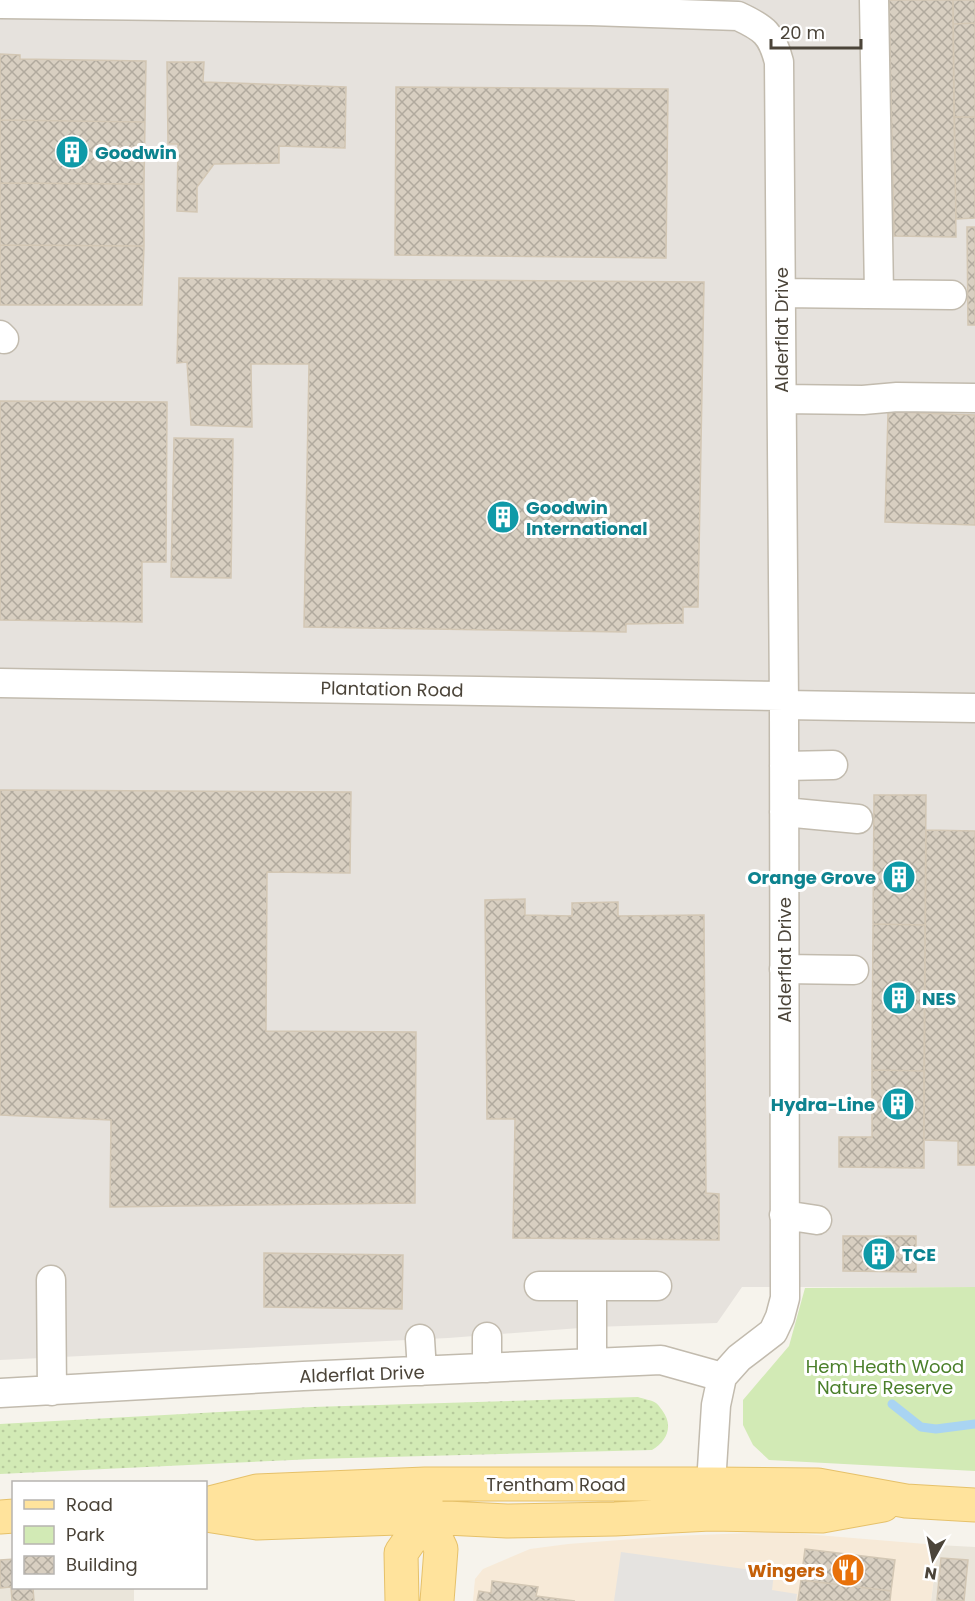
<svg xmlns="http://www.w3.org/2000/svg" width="975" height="1601" font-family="Poppins,sans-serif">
  <defs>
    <pattern id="grass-dots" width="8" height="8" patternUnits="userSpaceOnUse" patternTransform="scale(1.5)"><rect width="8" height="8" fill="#d2eab5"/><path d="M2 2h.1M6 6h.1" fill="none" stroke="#b6ca9c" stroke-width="1.8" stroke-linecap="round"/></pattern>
    <pattern id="building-cross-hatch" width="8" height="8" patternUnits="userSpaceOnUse" patternTransform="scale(1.5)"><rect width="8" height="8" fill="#d8cfc1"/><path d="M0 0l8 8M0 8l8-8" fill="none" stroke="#b1aa9e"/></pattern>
  </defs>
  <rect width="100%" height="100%" fill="#f6f3ec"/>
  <path fill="#eae5da" d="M938,1545L975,1547V1601H931Z
    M13,1559L14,1588H134V1601H0V1560Z"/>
  <path fill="#f7ead8" d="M780,1532L938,1545L931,1601H473L475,1579L483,1569L530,1549L568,1544L672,1536Z"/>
  <path fill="#e6e2dd" d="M0,0H975V1287H742L717,1323L593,1327L448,1338L0,1360Z"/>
  <path fill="url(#grass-dots)" d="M638,1397C643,1399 652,1400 656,1403C659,1405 660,1408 662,1410C674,1426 667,1441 652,1450L314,1459L0,1474V1424L312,1407Z"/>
  <path fill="#d2eab5" d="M975,1287V1471L769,1460L753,1445L743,1425V1400L789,1346L805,1288Z"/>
  <path fill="#e5e3e0" d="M621,1552L774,1573L772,1590L797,1594L796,1601H614Z"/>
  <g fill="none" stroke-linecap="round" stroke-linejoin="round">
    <path stroke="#a9d4f2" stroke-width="9" d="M892,1404L921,1427L936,1429L975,1424"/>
  </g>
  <path fill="url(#building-cross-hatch)" stroke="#d3c7b4" stroke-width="1.5" d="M889,0H953L956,237L894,236Z
    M953,0H975V23L953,24Z
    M975,23V117H954L953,24Z
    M0,54L20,55V59L146,61L145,122L0,120Z
    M167,62H204L203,82L346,87L345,148L279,146V163L214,164L197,187V212L177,211L178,144H168Z
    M396,87L668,89L666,258L395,255Z
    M954,117H975V218L956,219Z
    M0,120L145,122L144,184L0,183Z
    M0,183L144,184V246L0,245Z
    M967,227H975V325H968Z
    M0,245L144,246L142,305H0Z
    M179,278L704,282L698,607H683V623L626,624V632L304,627L309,364H251L252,427L191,425L187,362L177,363Z
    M0,401L167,402L166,562H142V622L0,620Z
    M897,412L975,415V525L885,522L888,413Z
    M174,438L233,439L231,578L171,577Z
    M0,790L351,792L350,873L267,872L266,1031L416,1032L415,1203L110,1207L111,1120L0,1115Z
    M874,795H926L925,925L873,924Z
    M926,830L975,831V1165H958V1141L924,1140Z
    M525,899V915L572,916V903L618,902V916L704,915L706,1193L719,1194V1240L513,1238L515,1119H487L485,900Z
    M873,924L925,925L924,1071L872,1070Z
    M872,1070L924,1071V1168L839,1167V1137H872Z
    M843,1236H916V1272L843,1271Z
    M264,1253L403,1255L402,1309L264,1307Z
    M805,1549L895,1560L891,1591L801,1580Z
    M941,1558L968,1560L964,1601L937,1600Z
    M14,1559V1588H33L34,1601H12L11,1587L0,1588V1560Z
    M801,1580L891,1591L890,1601H798Z
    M492,1581L538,1587L536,1596L575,1601H477L479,1591L491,1593Z"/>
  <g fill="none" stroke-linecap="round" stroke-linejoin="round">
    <defs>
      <path id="minor" d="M874,0L879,294
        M0,4L591,11L738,16C764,28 772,34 779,62L784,705L785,1298L780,1317L773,1332L739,1358L722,1377L716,1405L711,1484
        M781,293L952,295
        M0,335L4,339
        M782,399L863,400L897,397L975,398
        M0,683L784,696
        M784,705L975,708
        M784,766L833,765
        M784,812L858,819
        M784,969L854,970
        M784,1215L817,1220
        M51,1280L52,1391
        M539,1286H657
        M420,1339L422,1371
        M592,1362V1286
        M487,1368V1337
        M0,1393L303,1376L661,1360L722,1377"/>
      <path id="major" d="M426,1498V1517L441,1549L437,1601
        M206,1504L257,1491L425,1484H711L818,1485L906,1501L975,1505
        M206,1515L257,1523L426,1517L507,1521L615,1519L710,1514L822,1516L883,1505
        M0,1517L14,1516
        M402,1601L401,1553L426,1517"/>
    </defs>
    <use href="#minor" stroke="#c2bbae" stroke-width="31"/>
    <use href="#major" stroke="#e6c16a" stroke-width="35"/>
    <use href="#minor" stroke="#fff" stroke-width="28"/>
    <use href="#major" stroke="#ffe39c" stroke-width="33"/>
  </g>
  <defs>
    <symbol id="building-disc" viewBox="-11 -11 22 22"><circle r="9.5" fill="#0f9aa8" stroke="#fff"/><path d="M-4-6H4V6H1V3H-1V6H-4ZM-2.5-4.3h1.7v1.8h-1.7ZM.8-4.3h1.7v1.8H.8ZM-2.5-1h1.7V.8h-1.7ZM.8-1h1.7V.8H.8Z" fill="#fff"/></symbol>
    <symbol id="restaurant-disc" viewBox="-11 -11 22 22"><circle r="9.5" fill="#e8710a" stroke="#fff"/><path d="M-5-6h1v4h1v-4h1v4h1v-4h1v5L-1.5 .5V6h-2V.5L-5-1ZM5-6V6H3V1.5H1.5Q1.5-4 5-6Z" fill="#fff"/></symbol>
  </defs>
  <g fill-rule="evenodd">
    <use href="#building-disc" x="53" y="133" width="38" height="38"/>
    <use href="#building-disc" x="484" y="498" width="38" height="38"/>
    <use href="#building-disc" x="880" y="858" width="38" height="38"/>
    <use href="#building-disc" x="880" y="979" width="38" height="38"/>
    <use href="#building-disc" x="879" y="1085" width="38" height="38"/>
    <use href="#building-disc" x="860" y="1235" width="38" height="38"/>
    <use href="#restaurant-disc" x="829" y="1551" width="38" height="38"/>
  </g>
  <g text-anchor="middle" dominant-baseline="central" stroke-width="6" stroke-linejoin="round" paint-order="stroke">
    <g font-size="18" font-weight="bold" fill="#0d838f" stroke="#fff" text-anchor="start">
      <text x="95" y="152">Goodwin</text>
      <text x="526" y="507">Goodwin<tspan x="526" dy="21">International</tspan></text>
      <text x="876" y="877" text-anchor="end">Orange Grove</text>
      <text x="922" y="998">NES</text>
      <text x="875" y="1104" text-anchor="end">Hydra-Line</text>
      <text x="902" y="1254">TCE</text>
    </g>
    <g font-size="18" fill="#4b4439" stroke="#fff">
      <text transform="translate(781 330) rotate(-90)">Alderflat Drive</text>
      <text transform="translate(392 689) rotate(1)">Plantation Road</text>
      <text transform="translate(784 960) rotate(-90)">Alderflat Drive</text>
      <text transform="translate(362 1374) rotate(-2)">Alderflat Drive</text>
      <text x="556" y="1484">Trentham Road</text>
    </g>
    <g font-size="18" fill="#4a7f2a" stroke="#fff">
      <text x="885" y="1366">Hem Heath Wood<tspan x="885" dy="21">Nature Reserve</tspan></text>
    </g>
    <g font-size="18" font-weight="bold" fill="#c56008" stroke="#fff" text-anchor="end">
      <text x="825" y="1570">Wingers</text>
    </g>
  </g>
  <rect x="12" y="1481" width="195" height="108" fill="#ffffff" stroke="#b7b4b0" stroke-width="1.5"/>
  <rect x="24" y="1500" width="30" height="9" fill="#ffe39c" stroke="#b7b4b0" stroke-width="1.5"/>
  <text x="66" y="1511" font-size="18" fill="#4b4439">Road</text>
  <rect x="24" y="1526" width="30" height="18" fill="#d2eab5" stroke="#b7b4b0" stroke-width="1.5"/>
  <text x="66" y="1541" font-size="18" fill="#4b4439">Park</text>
  <rect x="24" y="1556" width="30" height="18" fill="url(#building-cross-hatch)" stroke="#b7b4b0" stroke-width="1.5"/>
  <text x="66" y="1571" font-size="18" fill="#4b4439">Building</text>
  <g transform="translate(933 1559) rotate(189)" stroke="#ffffff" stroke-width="4.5" paint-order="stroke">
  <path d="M0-4.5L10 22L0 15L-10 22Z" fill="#4b4439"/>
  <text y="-9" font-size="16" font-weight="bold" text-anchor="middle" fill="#4b4439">N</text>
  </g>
  <path d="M771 39v9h90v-9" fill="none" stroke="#4b4439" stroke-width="3"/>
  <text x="780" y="39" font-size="18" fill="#4b4439" stroke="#ffffff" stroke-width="4.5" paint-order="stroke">20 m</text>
</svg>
